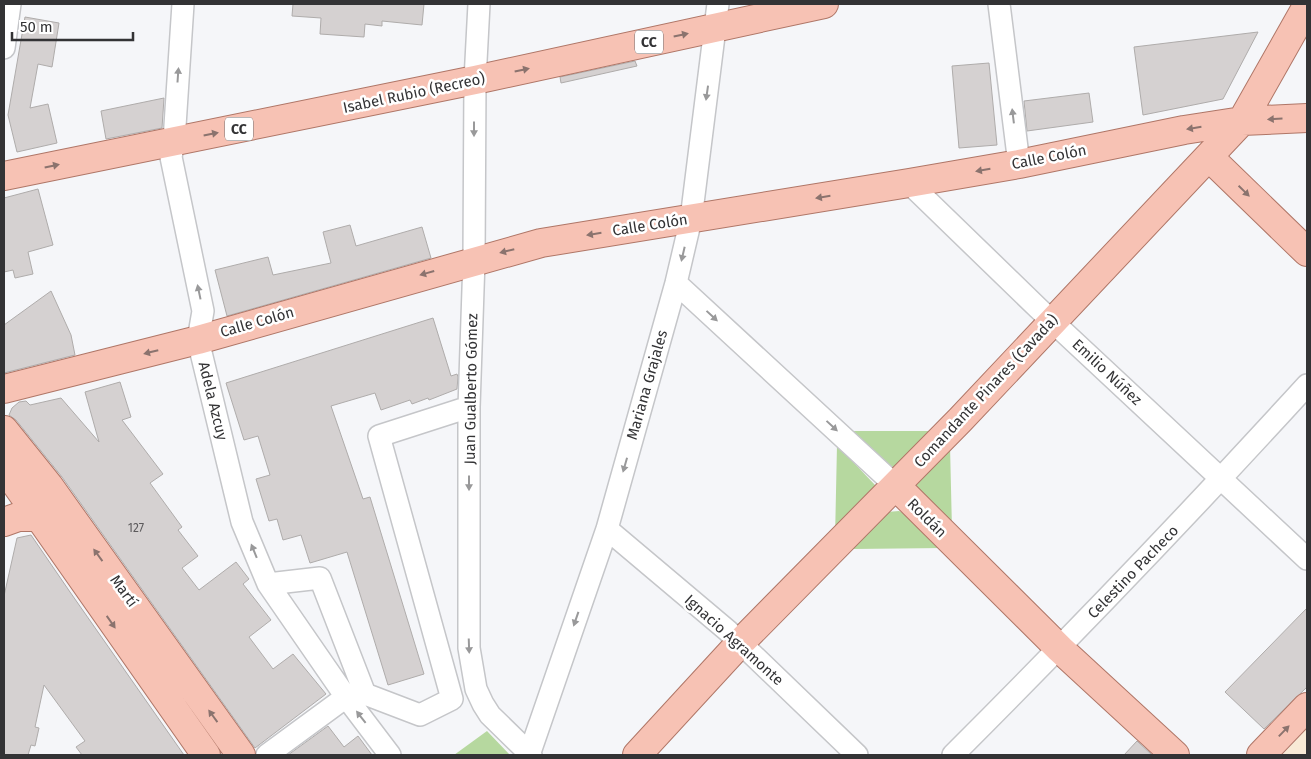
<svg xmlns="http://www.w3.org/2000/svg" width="1311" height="759" font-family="'Fira Sans',sans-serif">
  <rect width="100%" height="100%" fill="#f5f6f9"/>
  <path fill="#f8ead6" d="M1307,728V755H1282Z"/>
  <path fill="#b6d89f" d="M846,431H937L891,472Z
    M837,445L875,485V494L835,539Z
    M950,445L952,530L914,493L915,482Z
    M899,511L912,517L944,548L852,549L887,512Z
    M487,731L510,755H454Z"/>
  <path fill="#d5d1d1" stroke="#afacab" d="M293,4H424L422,25L382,21V26L365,24L364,37L320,34L321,18L292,16Z
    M25,17L59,23L52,67L38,64L30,108L48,104L57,143L17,152L8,115Z
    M1258,32L1223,99L1143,115L1134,47Z
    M635,61L637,66L561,83L560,77Z
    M989,63L997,145L959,148L952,66Z
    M1089,93L1093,122L1027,131L1024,101Z
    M164,98L162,128L106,139L101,111Z
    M38,189L53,245L28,252L33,274L15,278L13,270L4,272V198Z
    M350,225L356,246L422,227L431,258L227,316L215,270L268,257L273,275L331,263L323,232Z
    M51,291L71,335L75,355L4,373V325Z
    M433,318L451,376L457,374L458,377L457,389L429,400L428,398L412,404L410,400L381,410L375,393L331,406L363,499L370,497L424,674L388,685L347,552L310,563L301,535L283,540L277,519L269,521L256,479L270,475L258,436L244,440L226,383Z
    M120,382L131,417L122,420L163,474L150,483L182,527L178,530L198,556L182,568L199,590L236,562L249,579L243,584L271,620L249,637L273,669L293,654L326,694L255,748L62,477L16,420L9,415L12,408L19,402L26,401L30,405L61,398L99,442L85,392Z
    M31,535L70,592L184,755H82L76,747L85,741L44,685L35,727L39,728L35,746L31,745L28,755H4V596L17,538Z
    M1307,608V687L1264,729L1225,692Z
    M328,726L344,747L358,736L372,755H288Z
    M1137,741L1152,755H1124Z"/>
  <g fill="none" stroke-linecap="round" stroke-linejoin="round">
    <defs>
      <path id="minor" d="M183,4L174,141L171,157L203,311L198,340L242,522L268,584L346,697L390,755
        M479,4L475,80L474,260L469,407V648L476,689L483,704L490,715L531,755
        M999,4L1019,164
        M4,48L10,4
        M909,183L1038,308L1307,559
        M676,283L896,486
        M607,529L728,631L857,755
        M268,584L320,578L365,694L420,715L452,699L379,436L469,407
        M267,755L346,697
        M529,755L607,529L676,283L691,219L718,4
        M953,755C1074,634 1192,511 1307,385"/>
      <path id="major" d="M1209,157L1307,252
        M4,176L475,80L824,4
        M4,389L198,340L541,243L909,183L1019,164L1184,130L1242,121L1307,118
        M4,430L49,486L241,755
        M4,467L206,755
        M896,486L1060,649L1175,755
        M4,522L18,517H36
        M637,755L740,643L960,420L1242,121L1307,6
        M1261,755L1307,707"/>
    </defs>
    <use href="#minor" stroke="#c5c6c9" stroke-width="24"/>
    <use href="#major" stroke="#af7667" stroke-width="30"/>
    <use href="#minor" stroke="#fff" stroke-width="21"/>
    <use href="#major" stroke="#f7c2b4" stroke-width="28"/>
  </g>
  <defs><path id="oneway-solid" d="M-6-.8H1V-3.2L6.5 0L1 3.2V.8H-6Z" transform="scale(1.25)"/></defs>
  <g fill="#8b736e">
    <use href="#oneway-solid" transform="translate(681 35) rotate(-12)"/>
    <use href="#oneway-solid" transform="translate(522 70) rotate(-12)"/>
    <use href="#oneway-solid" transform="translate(1275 119) rotate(177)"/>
    <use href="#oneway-solid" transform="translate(1194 128) rotate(171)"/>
    <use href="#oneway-solid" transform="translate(211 134) rotate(-11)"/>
    <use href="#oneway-solid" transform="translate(52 166) rotate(-12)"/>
    <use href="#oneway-solid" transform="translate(983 170) rotate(170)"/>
    <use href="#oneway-solid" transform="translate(1244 191) rotate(44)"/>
    <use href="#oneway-solid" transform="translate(823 197) rotate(171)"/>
    <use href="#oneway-solid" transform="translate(594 234) rotate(171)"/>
    <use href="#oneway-solid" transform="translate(507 251) rotate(166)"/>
    <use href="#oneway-solid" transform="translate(427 273) rotate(164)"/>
    <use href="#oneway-solid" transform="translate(151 352) rotate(166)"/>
    <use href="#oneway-solid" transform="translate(98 555) rotate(-126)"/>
    <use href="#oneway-solid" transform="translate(111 622) rotate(55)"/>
    <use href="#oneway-solid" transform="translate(213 716) rotate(-126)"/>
    <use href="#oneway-solid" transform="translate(1284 731) rotate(-46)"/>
  </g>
  <g fill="#99999a">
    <use href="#oneway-solid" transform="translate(178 75) rotate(-86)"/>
    <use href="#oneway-solid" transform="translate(707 93) rotate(98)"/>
    <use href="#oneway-solid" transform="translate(1013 116) rotate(-97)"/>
    <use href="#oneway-solid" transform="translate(474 129) rotate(90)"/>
    <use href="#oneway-solid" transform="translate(683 254) rotate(103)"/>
    <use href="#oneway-solid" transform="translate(199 292) rotate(-102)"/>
    <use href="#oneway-solid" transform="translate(712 316) rotate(43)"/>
    <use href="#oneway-solid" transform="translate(832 426) rotate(43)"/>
    <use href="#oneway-solid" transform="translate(625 465) rotate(106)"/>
    <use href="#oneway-solid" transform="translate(469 483) rotate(90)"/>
    <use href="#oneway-solid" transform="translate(254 551) rotate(-112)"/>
    <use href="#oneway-solid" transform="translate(576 619) rotate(109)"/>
    <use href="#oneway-solid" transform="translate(469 646) rotate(88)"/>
    <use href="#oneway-solid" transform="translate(361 717) rotate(-128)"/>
  </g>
  <g text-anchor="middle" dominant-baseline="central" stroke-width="5" stroke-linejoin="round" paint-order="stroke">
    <g font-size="12" fill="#5c5a5c">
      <text x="136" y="528">127</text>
    </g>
    <g fill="#fff" stroke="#707072" stroke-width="1">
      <rect x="635" y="30.5" width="28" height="23" rx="4"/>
      <rect x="225" y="117.5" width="28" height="23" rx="4"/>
    </g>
    <g font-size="14" font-weight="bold" fill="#333335">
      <text x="649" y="42">CC</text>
      <text x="239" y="129">CC</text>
    </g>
    <g font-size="15" fill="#333335" stroke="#fff">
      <text transform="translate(414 93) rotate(-12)">Isabel Rubio (Recreo)</text>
      <text transform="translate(1049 157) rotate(-11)">Calle Colón</text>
      <text transform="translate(650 225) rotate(-9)">Calle Colón</text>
      <text transform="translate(257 322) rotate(-16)">Calle Colón</text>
      <text transform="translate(1107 372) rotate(43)">Emilio Núñez</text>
      <text transform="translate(647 385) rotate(-74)">Mariana Grajales</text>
      <text transform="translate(471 389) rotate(-89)">Juan Gualberto Gómez</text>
      <text transform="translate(986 391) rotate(-47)">Comandante Pinares (Cavada)</text>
      <text transform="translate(213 401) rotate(76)">Adela Azcuy</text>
      <text transform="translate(927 518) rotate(45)">Roldán</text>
      <text transform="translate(1133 572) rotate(-46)">Celestino Pacheco</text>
      <text transform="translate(124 591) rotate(54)">Martí</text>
      <text transform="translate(734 640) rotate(42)">Ignacio Agramonte</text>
    </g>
  </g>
  <rect width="1311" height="759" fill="none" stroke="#333335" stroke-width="10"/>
  <path d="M12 32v8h121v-8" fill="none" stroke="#333335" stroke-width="2.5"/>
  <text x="20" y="32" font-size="15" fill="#333335" stroke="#ffffff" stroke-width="4" paint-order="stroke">50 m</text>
</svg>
